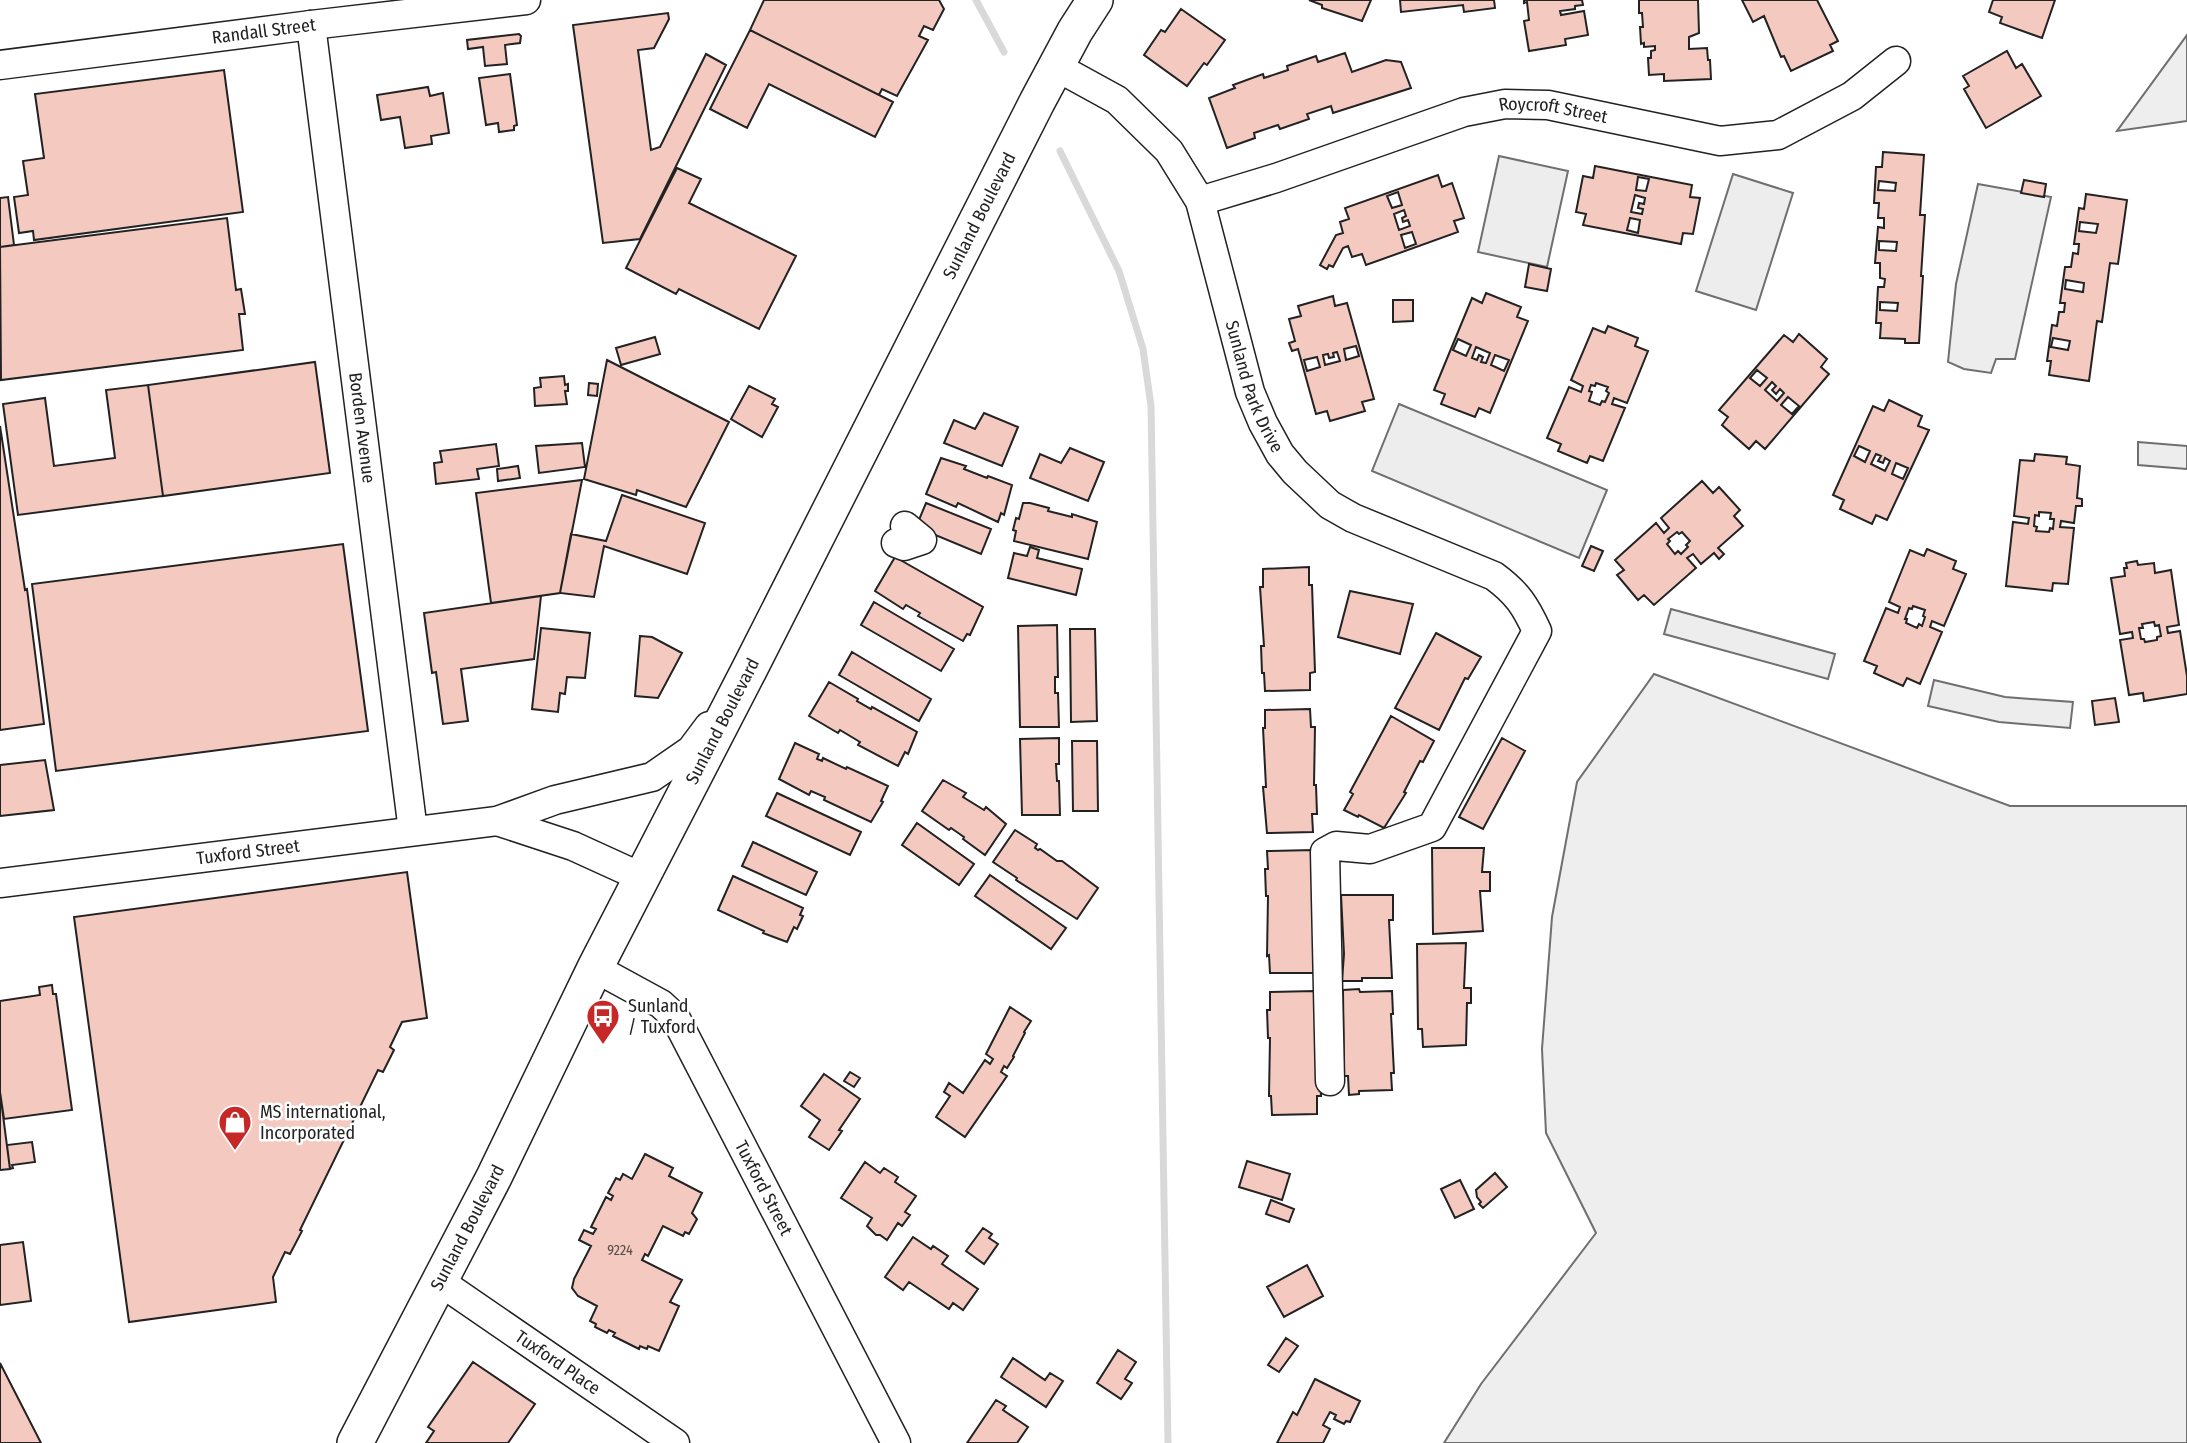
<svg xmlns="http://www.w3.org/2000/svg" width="2187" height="1443" font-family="'Fira Sans Condensed',sans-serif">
  <rect width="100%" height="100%" fill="#fff"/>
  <path fill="#eee" stroke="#6f6f6f" stroke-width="2" d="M2187,35V121L2117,131Z
    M1654,674L2010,806H2187V1443H1444L1481,1384L1596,1233L1546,1133L1542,1049L1552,917L1577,782Z"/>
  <path fill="#ededed" stroke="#6f6f6f" stroke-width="2" d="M1499,156L1568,171L1547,267L1478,252Z
    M1733,174L1793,193L1756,310L1696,291Z
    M1978,184L2051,197L2015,359H1996L1991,373L1964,369L1948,362L1956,284Z
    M1399,404L1607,490L1579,558L1372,471Z
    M2138,442L2187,446V469L2138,465Z
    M1671,609L1835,654L1828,679L1664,634Z
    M1934,680L2005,697L2073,702L2070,728L1999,722L1928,706Z"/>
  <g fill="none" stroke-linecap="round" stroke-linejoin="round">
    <path stroke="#d9d9d9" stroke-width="7" d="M976,0L1004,52
      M1060,151L1119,271L1143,349L1151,406L1168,1443"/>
  </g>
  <path fill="#f3c9c0" stroke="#222" stroke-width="2" fill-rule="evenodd" d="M764,0H939L944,9L933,30L924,26L919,36L928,40L897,96L882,89L879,95L750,30Z
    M1309,0H1371L1362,21L1322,8V5Z
    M1400,0H1494L1495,8L1464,12L1463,5L1401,12Z
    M1524,0H1582L1583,5L1575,6V9L1560,11L1561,15L1584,11L1588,35L1565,39L1566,45L1529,51L1524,21L1529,20L1527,2L1524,3Z
    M1639,0H1698L1699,33L1689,37V49L1707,48L1708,60H1710L1711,79L1664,81V74L1649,75L1648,58H1651V51L1655,50V46L1644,47V43L1641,44L1640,27H1643L1642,13H1639Z
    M1742,0H1817L1838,41L1830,45L1833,51L1791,71L1784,56L1781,57L1764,16L1753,22Z
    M1993,0H2055L2042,38L2000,23L2002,17L1989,12Z
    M1181,9L1225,40L1207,65L1204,63L1187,86L1144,55L1161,30L1165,32Z
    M668,13L669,19L654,48L638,50L651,150L660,147L706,54L726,65L640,239L603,243L573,25Z
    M750,30L893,102L875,137L769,84L747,128L710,109Z
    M519,34L521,36L520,43L505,45L507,64L485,66L483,47L468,49L467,40Z
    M2007,51L2016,68L2022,64L2041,96L1986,128L1964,89L1969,86L1963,76Z
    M1345,53L1352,72L1386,60L1401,62L1411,88L1333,113L1331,106L1307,114L1309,119L1280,129L1278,125L1254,133L1255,138L1227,148L1209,98L1235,88L1233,85L1263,74L1264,78L1288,70L1287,66L1316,56L1318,62Z
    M224,70L243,212L34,240L33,231L19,233L14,197L28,195L23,161L44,158L35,94Z
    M510,74L517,125L514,126V130L499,132L498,123L486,125L479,78Z
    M428,87L430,96L443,93L449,133L431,136L432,144L405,148L400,117L381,120L377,95Z
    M1883,152L1924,155L1920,215H1925L1921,276H1923L1919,343H1905V339L1880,338L1881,323H1876L1878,287H1884L1885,279L1880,278V263H1875L1878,227L1884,228V218H1878L1879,203H1874L1876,167H1882ZM1879,181L1896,183L1895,191L1878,190ZM1879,241L1897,242L1896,251L1879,250ZM1880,302L1898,303L1897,311L1880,310Z
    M1595,166L1692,185L1690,197L1700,198L1693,234L1683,233L1681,244L1583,225L1586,214L1576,212L1583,176L1593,178ZM1638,177L1649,179L1646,191L1636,190ZM1635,195L1645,198L1644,204L1639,203L1638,208L1643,209L1642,214L1631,212ZM1630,218L1640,220L1638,233L1627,230Z
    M677,168L701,179L689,203L796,256L759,329L679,289L676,294L626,268Z
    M1438,175L1442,187L1452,183L1464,218L1454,221L1458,232L1366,265L1362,254L1352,257L1348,246L1343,248L1333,267L1329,265L1327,269L1320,265L1336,235L1343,233L1340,222L1349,219L1345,208ZM1398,192L1402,205L1392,208L1387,196ZM1404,210L1406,216L1402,218L1403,222L1408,220L1410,226L1399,230L1394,214ZM1412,232L1416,244L1405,248L1401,235Z
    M2024,180L2046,184L2044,197L2021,193Z
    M2086,194L2127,200L2118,264L2110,263L2102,322L2097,321L2089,381L2049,375L2051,361H2047L2052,325L2057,326L2059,312H2064L2065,303H2060L2065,267H2071L2073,253L2078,254L2079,244H2074L2079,208L2084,209ZM2080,222L2098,224L2096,233L2079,231ZM2066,280L2084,283L2083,292L2065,289ZM2053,338L2070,341L2068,350L2051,347Z
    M8,197L14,245L0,247V198Z
    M227,218L236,290L241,289L245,314H239L243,350L1,380L0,247Z
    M1529,264L1551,269L1547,291L1525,287Z
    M1486,293L1521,307L1517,317L1528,321L1490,413L1479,408L1475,417L1441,404L1445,394L1434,390L1472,298L1482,303ZM1458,339L1471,345L1466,356L1453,350ZM1476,347L1490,353L1486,363L1481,362L1483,357L1479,355L1477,360L1472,358ZM1495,355L1509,360L1504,371L1491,365Z
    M1333,296L1335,306L1347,303L1374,399L1362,402L1365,411L1330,421L1327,411L1316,414L1298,349L1292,351L1289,343L1295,341L1289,319L1301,316L1298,306ZM1356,346L1359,356L1346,360L1344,349ZM1337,352L1340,361L1325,365L1323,355L1328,354L1329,358L1334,357L1333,353ZM1317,357L1320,367L1307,371L1304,360Z
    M1393,300H1413V321L1393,322Z
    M1608,326L1638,338L1635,346L1648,351L1627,403L1614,398L1612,404L1625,408L1603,461L1590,456L1587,463L1558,451L1561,444L1547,438L1569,387L1581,392L1583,386L1571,380L1593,328L1605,333ZM1596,383L1608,387L1606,391L1609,393L1605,402L1602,401L1600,405L1589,401L1592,392L1589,391L1591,385L1595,386Z
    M1799,334L1827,359L1821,367L1829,374L1765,449L1756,441L1749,449L1722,425L1728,417L1719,410L1784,335L1793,342ZM1757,370L1767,378L1760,386L1750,378ZM1772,382L1776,386L1772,390L1776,394L1780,389L1784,393L1777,401L1765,390ZM1788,397L1799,406L1792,414L1781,405Z
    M655,337L660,354L621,365L616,348Z
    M607,360L729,422L686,507L637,490L636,495L584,479Z
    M315,362L330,473L163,496L148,385Z
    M564,376L565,385L568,384V391H565L567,404L535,406L534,388L541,387L540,378Z
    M589,383L598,384L597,396L588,395Z
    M148,385L163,496L18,515L3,404L45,398L54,466L115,458L106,390Z
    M749,386L775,399L772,404L778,407L762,437L731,419Z
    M1889,400L1922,416L1918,426L1929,430L1887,520L1876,515L1872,524L1840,509L1844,500L1833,495L1873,406L1884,411ZM1859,446L1870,451L1865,462L1854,456ZM1876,454L1881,456L1878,461L1883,463L1885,458L1890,461L1885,471L1871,464ZM1896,463L1908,468L1903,479L1892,474Z
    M984,413L1018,427L1002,466L944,443L954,420L975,429Z
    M0,426L25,590L27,589L44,724L0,730Z
    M582,443L585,467L539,473L536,446Z
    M496,444L499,466L477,469L479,479L436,484L434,463L442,462L440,451Z
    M1070,448L1104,462L1088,501L1030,478L1040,454L1061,463Z
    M2035,454L2067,457L2066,464L2080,466L2077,498L2082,499V506H2076L2074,523L2061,521L2060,527L2074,528L2068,584L2053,583L2052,591L2006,586L2013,522L2028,524L2029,518L2014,516L2020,460L2034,461ZM2039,512L2051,513L2050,519H2054L2053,529L2050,528L2049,532L2036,531L2037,527L2034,526L2035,515L2039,516Z
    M941,458L966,466L964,469L987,478L988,476L1012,485L1004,515L1001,513L998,522L958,503L956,507L926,494Z
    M518,466L520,478L498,481L497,469Z
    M582,480L560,593L491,603L476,493Z
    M1702,481L1713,493L1719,487L1740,510L1734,516L1743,526L1718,548L1724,554L1719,559L1714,553L1701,564L1693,554L1687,558L1696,568L1654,605L1644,595L1638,600L1617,575L1624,570L1615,560L1656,523L1664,533L1669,528L1661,518ZM1677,532L1679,534L1682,532L1690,541L1686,545L1688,547L1681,554L1678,551L1675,554L1667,544L1670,541L1668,539Z
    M622,495L705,523L687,574L604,546L594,597L560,593L571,534L606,541Z
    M926,503L991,529L981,554L916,527Z
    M1023,503H1030L1049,508L1048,511L1072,517V514L1097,522L1088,559L1014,541L1016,531L1013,530L1016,518L1019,519Z
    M343,544L368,731L56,771L32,584Z
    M1591,546L1603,551L1594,571L1582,566Z
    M1030,547L1039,550L1037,558L1082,569L1076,595L1008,578L1014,553L1027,556Z
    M1927,549L1956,561L1953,569L1966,574L1944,626L1932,621L1930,627L1942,632L1920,684L1907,678L1903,686L1874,673L1877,666L1864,661L1886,608L1898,613L1900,607L1889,602L1910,550L1924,556ZM1913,606L1925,610L1923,616L1925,617L1922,626L1919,624L1917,628L1906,623L1907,619H1905L1909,608L1912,609Z
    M895,557L983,607L970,635L967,634L963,641L918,616L920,613L906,605L903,609L875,591Z
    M2137,561L2138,565L2154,563L2155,573L2171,570L2179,625L2167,627L2168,633L2180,631L2187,676V694L2144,701L2143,693L2129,695L2120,640L2133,638L2132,632L2120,634L2111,578L2125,576L2124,568H2127L2126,563ZM2154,622L2155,626L2159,625L2161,636L2157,637V640L2145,642L2144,639H2141L2139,628H2143L2142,624Z
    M1309,567V585H1312L1315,672L1310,673V690L1265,691L1264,673H1262L1261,646H1264L1260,587H1263V569Z
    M1350,591L1413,604L1400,654L1338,637Z
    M541,596L534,659L461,669L468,721L443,724L436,672L432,673L424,613Z
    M874,602L954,649L941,671L861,625Z
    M1057,625L1058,677H1055V693H1058L1059,727H1020L1018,626Z
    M541,628L590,633L585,678L567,677L565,694L560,693L558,712L532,709Z
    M1070,629H1095L1097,721L1071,722Z
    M1436,633L1481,657L1468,679L1465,678L1439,730L1395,708Z
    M640,636L652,637L682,653L658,698L635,696Z
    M852,652L931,699L919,721L839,675Z
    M829,682L858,699L857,701L871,709L872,707L917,732L908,754L905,752L898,766L858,745L860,742L840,730L838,733L809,716Z
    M2115,698L2119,722L2095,725L2092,701Z
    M1310,709L1311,727H1315L1314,785H1316L1317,814H1312L1313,832L1267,833L1263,787H1266L1263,728H1265V710Z
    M1391,716L1434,741L1423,762L1420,761L1404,792L1406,793L1384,828L1359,815L1358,817L1344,810L1353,794L1350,792Z
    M1059,738V764H1056L1057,781H1059L1060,815H1022L1020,739Z
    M1502,738L1525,751L1483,829L1459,817Z
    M1072,741H1097L1098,811H1073Z
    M795,743L819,754L817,759L822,761L823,758L846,769L847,767L888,786L881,801L883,802L871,822L824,800L825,797L811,791L809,795L779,779Z
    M45,760L54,810L0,816V765Z
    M943,780L966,793L963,797L984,810L986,807L1006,824L985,855L963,839L964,837L951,828L949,830L922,811Z
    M777,793L861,832L850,855L766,816Z
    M917,823L974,864L959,885L902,845Z
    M1015,830L1037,844L1035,848L1038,850L1040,849L1057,861H1062L1098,888L1077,919L1016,880L1017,878L993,862Z
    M753,842L817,872L806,895L742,866Z
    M1432,848H1484L1482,872H1490V891H1480L1483,931L1433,934Z
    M1313,850L1315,973H1270L1269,955L1267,956L1268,896H1266L1265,869H1268L1267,851Z
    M407,872L427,1018L402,1022L390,1047L394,1050L383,1072L378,1070L300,1230L302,1231L290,1254L285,1252L273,1277L276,1302L129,1322L74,917Z
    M990,875L1066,928L1051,949L975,896Z
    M733,876L803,908L800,915L803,916L797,929L794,927L787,942L763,933L764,931L718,910Z
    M1341,895H1393V920H1389L1392,978H1362V981H1342L1344,954Z
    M1466,943L1464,988H1471V1003H1467L1466,1045L1423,1047L1422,1029H1418L1417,944Z
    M52,985L53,994H56L72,1110L4,1119L0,1092V1001L40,995L39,987Z
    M1359,989L1360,992L1392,991L1393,1014H1391L1394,1073H1391L1392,1090L1359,1091V1094L1349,1095L1348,1076H1344L1343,990Z
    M1315,991L1319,1009L1321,1096H1317V1114L1272,1115L1271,1096H1269L1270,1038H1268L1267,1010H1270V992Z
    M1010,1007L1031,1021L1024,1032L1025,1033L1013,1056L1014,1057L1007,1068L1004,1066L1001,1072L1007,1076L965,1137L936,1117L950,1096L944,1092L949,1083L963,1093L985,1060L990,1064L993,1059L986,1054Z
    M850,1072L860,1078L854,1087L844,1081Z
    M824,1074L860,1099L839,1130L842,1131L829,1150L809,1137L820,1120L801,1106Z
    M0,1092L10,1169L0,1170Z
    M32,1142L35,1162L12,1165L13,1168L10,1169L7,1145Z
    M645,1154L673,1168L669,1176L702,1193L692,1213L697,1219L689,1234L685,1232L683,1236L663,1226L648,1256L645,1254L642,1260L682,1280L670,1302L679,1306L659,1351L648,1346L647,1349L640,1346L639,1349L613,1336L615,1333L609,1330L607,1333L595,1327L596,1324L590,1321L597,1306L578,1296L572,1288L574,1279L591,1246L579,1240L584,1230L593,1234L596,1229L591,1227L606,1197L611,1200L613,1196L608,1193L616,1178L620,1180L623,1174L632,1179Z
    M1247,1161L1290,1174L1282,1200L1239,1187Z
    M865,1162L880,1173L884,1168L898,1177L895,1182L916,1196L905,1212L910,1215L902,1226L898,1223L887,1240L880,1235H876L867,1226L872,1218L841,1198Z
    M1495,1173L1507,1187L1483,1208L1479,1204L1481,1202L1477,1197L1476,1190Z
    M1460,1180L1474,1209L1455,1218L1441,1189Z
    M1271,1200L1294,1209L1289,1222L1266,1214Z
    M983,1228L992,1234L989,1238L998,1244L984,1264L966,1251Z
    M913,1237L931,1249L933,1246L948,1256L942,1264L978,1289L963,1310L953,1303L949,1309L909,1282L903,1290L885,1277Z
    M23,1242L31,1301L0,1305V1245Z
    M1307,1265L1323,1296L1284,1317L1267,1287Z
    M1286,1338L1298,1346L1279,1372L1268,1365Z
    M1118,1350L1136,1362L1125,1379L1132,1383L1121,1399L1097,1383Z
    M1013,1358L1045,1380L1050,1373L1063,1381L1046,1407L1001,1377Z
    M473,1362L535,1404L508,1443H426L434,1431L428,1427Z
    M0,1363L41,1443H0Z
    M1315,1379L1360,1401L1350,1422L1346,1421L1344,1424L1334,1419L1336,1415L1330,1412L1323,1425L1330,1429L1323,1443H1277L1293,1412L1297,1415Z
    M996,1400L1006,1406L1003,1410L1028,1427L1017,1443H967Z"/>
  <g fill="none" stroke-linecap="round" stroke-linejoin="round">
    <defs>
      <g id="minor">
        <path id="s1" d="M311,25L413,831"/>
        <path id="s2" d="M0,65L311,25L526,0"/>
        <path id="s3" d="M1055,66L1117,100L1169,151L1200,201L1250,392L1263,423L1280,454L1295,472L1330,505L1353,518L1494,576C1517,593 1525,605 1537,631L1432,827L1370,849L1336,846L1325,852L1330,1081"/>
        <path id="s4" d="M1200,201L1276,178L1464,112L1505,104L1548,105L1720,141L1778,135L1852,96L1896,61"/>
        <path d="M896,543L904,546L922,540L905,526"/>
        <path d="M497,821L573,846L641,877"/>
        <path id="s5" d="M0,883L497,821L555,800L652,777L691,750L709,726"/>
        <path id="s6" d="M595,968L661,1004L675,1017L896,1443"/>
        <path id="s7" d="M439,1281L675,1443"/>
      </g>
      <g id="major">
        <path id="s8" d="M355,1443L494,1177L595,968L749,670L1037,102L1075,31L1095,0"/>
      </g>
    </defs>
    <use href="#minor" stroke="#222" stroke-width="31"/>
    <use href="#major" stroke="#222" stroke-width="38"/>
    <use href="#minor" stroke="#fff" stroke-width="28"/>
    <use href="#major" stroke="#fff" stroke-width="35"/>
  </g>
  <defs>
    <symbol id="bus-pin" viewBox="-11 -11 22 30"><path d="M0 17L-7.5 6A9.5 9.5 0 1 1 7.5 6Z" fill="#c62828" stroke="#fff"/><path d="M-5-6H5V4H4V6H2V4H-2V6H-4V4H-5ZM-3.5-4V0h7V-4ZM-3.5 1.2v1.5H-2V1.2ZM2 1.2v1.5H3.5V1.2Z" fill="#fff"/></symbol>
    <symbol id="shop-pin" viewBox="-11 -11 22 30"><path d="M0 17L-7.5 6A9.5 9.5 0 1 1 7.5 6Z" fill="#c62828" stroke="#fff"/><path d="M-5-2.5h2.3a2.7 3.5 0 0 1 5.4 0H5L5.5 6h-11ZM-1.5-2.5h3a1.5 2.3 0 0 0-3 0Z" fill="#fff"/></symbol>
  </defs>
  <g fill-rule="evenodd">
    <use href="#bus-pin" x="584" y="997" width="38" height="52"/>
    <use href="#shop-pin" x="216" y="1103" width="38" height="52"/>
  </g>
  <g text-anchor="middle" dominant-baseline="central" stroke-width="5" stroke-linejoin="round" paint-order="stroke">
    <g font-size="14" fill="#564c4a">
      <text x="620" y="1250">9224</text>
    </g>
    <g font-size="18" fill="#222" stroke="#fff">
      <text stroke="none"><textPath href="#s2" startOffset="266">Randall Street</textPath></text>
      <text stroke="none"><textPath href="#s4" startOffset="369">Roycroft Street</textPath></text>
      <text stroke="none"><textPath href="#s8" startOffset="1377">Sunland Boulevard</textPath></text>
      <text stroke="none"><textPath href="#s3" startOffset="396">Sunland Park Drive</textPath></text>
      <text stroke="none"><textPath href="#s1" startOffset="406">Borden Avenue</textPath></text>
      <text stroke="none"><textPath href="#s8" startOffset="810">Sunland Boulevard</textPath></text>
      <text stroke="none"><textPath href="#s5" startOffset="250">Tuxford Street</textPath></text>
      <text stroke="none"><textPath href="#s6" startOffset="287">Tuxford Street</textPath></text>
      <text stroke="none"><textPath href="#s8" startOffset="243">Sunland Boulevard</textPath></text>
      <text stroke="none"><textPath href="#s7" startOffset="144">Tuxford Place</textPath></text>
    </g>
    <g font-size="18" fill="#222" stroke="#fff" text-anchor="start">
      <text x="628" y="1006">Sunland<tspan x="628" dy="21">/ Tuxford</tspan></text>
      <text x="260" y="1112">MS international,<tspan x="260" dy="21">Incorporated</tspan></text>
    </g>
  </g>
</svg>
